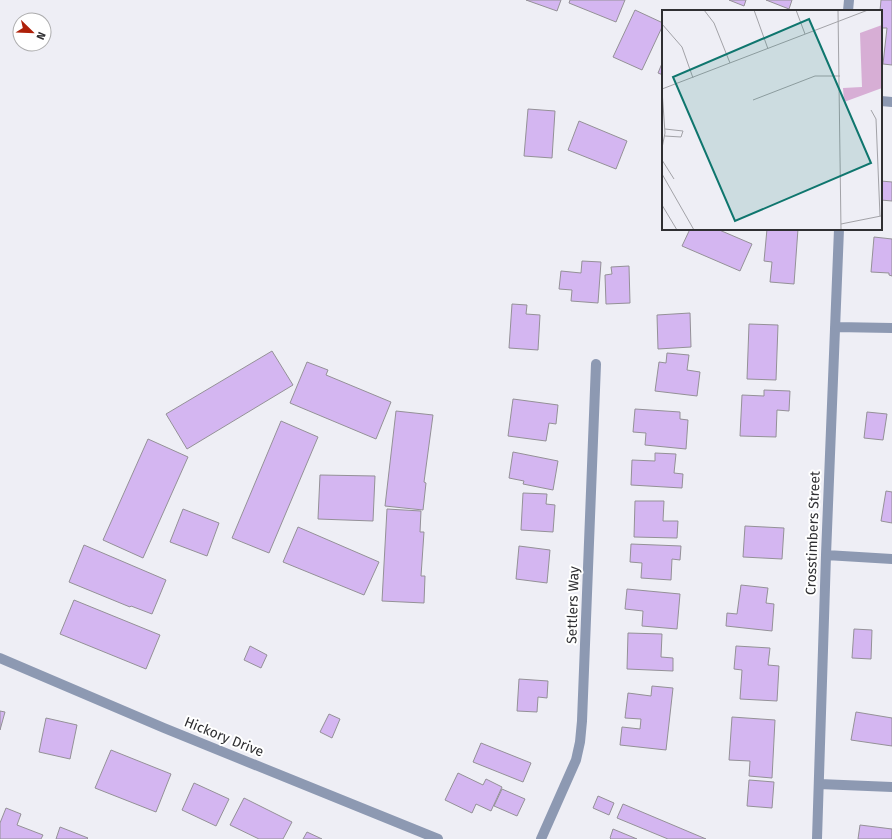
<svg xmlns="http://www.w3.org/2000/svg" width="892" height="839" font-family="'Fira Sans',sans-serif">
  <rect width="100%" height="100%" fill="#eeeef5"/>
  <path fill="#d4b6f1" stroke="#949197" d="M526,0H561L557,11Z
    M570,0H625L616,22L569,3Z
    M729,0H746L744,6Z
    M766,0H792L789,9Z
    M881,0H892V65L883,64L887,28H881V11H880Z
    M635,10L663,23V25L642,70L613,57Z
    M663,61V75L658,73Z
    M528,109L555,111L552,158L524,156Z
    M579,121L627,141L616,169L568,150Z
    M881,181L892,182V201L881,200Z
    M690,229H717L752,244L740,271L682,246Z
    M767,229H798L794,284L770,282L772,262L764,261Z
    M874,237L892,239V276L889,275V273L871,272Z
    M582,261L601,262L598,303L571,301L572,290L559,289L561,271L581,273Z
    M629,266L630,303L606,304L605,275L612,274L611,267Z
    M512,304L527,305L526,314L540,315L538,350L509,348Z
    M690,313L691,347L658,349L657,315Z
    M749,324L778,325L776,380L747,379Z
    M272,351L293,385L187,449L166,414Z
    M667,353L689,355L687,370L700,372L697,396L655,391L659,362L666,363Z
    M307,362L328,370L326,375L391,402L376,439L290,403Z
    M764,390L790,391L789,411L777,410L776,437L740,436L742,395L764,396Z
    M513,399L558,405L556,424L549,423L546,441L508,436Z
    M635,409L680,412V419L688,420L686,449L645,445L646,433L633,432Z
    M396,411L433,415L424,482L426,483L423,510L385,506Z
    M867,412L887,414L883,440L864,438Z
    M281,421L318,437L269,553L232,538Z
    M148,439L188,457L143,558L103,540Z
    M513,452L558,461L553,490L523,484L524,481L509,478Z
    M655,453L676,454L674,473L683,474L682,488L631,485L632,460L655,461Z
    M320,475L375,476L373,521L318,519Z
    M886,491L892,492V523L881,521Z
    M523,493L547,494L546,504L555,505L553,532L521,530Z
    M635,501H664L663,521H678L677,538L634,537Z
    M183,509L219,523L207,556L170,542Z
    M387,509L421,511L420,532H424L421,576H425L424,603L382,601Z
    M745,526L784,528L782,559L743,557Z
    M298,527L379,562L364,595L283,562Z
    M631,544L681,546L680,560L672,559L671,580L641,578L642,563L630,562Z
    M84,545L166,580L152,614L131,606L130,607L69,582Z
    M519,546L550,550L547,583L516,579Z
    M741,585L768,588L766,603L774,604L772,631L726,626L727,613L737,614Z
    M627,589L680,594L677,629L642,626L643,611L625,609Z
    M74,600L160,635L146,669L60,634Z
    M854,629L872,630L871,659L852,658Z
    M628,633L662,634L661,657L673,658V671L627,669Z
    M250,646L267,655L261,668L244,660Z
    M736,646L770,648L768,665L779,666L777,701L740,699L742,670L734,669Z
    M519,679L548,681L547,698L538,697L537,712L517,711Z
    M652,686L673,688L666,750L620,745L622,727L640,729L641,719L625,718L628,693L651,696Z
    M0,711L5,712L0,730Z
    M856,712L892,718V746L851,740Z
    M329,714L340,719L332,738L320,732Z
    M732,717L775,720L772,778L749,776L750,761L729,760Z
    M46,718L77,725L70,759L39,752Z
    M481,743L531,763L523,782L473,762Z
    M111,750L171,774L156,812L95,788Z
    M458,773L483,785L486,779L502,787L491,811L476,804L472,813L445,800Z
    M749,780L774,782L772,808L747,806Z
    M194,783L229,799L216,826L182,810Z
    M502,789L525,799L517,816L494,806Z
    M598,796L614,803L609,815L593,808Z
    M244,798L292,822L283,839H259L230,825Z
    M623,804L706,839H668L617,818Z
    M6,808L21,814L17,825L43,835L41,839H0V823Z
    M860,825L892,829V839H858Z
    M60,827L88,838L87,839H56Z
    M613,829L637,839H611L610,838Z
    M307,832L322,839H303Z"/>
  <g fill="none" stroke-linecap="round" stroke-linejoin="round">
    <path stroke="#8d99b2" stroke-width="10" d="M848,11L849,0
      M881,101L892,102
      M835,327L892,328
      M826,555L892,559
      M0,658L164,728L438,839
      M819,784L892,787
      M541,839L576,760L580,742L582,721L596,364
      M817,839L826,555L839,229"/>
  </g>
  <g text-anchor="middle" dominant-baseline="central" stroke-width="4" stroke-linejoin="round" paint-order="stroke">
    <g font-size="14" fill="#2f2f32" stroke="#fff">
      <text transform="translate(813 533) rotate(-88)">Crosstimbers Street</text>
      <text transform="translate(573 605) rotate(-88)">Settlers Way</text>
      <text transform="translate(224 737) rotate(22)">Hickory Drive</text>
    </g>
  </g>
  <g transform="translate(662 10)">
    <rect width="220" height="220" fill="#eeeef5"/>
    <path d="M220,15V78L182,92L181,78L200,77L198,23Z" fill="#d7aed5"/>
    <path fill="none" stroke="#a2a2a7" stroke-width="1" d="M42,0L52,13L68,53M92,0L106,39M134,0L143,24M176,0L179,220M0,14L20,37L31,68M0,79L206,0M0,80L3,123L0,138M91,90L153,66H178M209,100L214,109L218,206M3,119L21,121L19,127L3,126M0,150L12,169M0,164L32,220M0,195L15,220M179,214L219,206"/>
    <path fill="#0f766e" fill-opacity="0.15" stroke="#0f766e" stroke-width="2" d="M147,9L209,153L73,211L11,67Z"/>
    <rect width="220" height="220" fill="none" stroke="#2f2f32" stroke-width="2"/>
  </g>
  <g transform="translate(32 32) rotate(113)"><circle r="19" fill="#ffffff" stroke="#acacad"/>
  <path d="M0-3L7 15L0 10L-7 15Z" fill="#ae2009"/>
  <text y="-6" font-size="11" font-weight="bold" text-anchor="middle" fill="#2f2f32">N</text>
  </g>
</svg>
